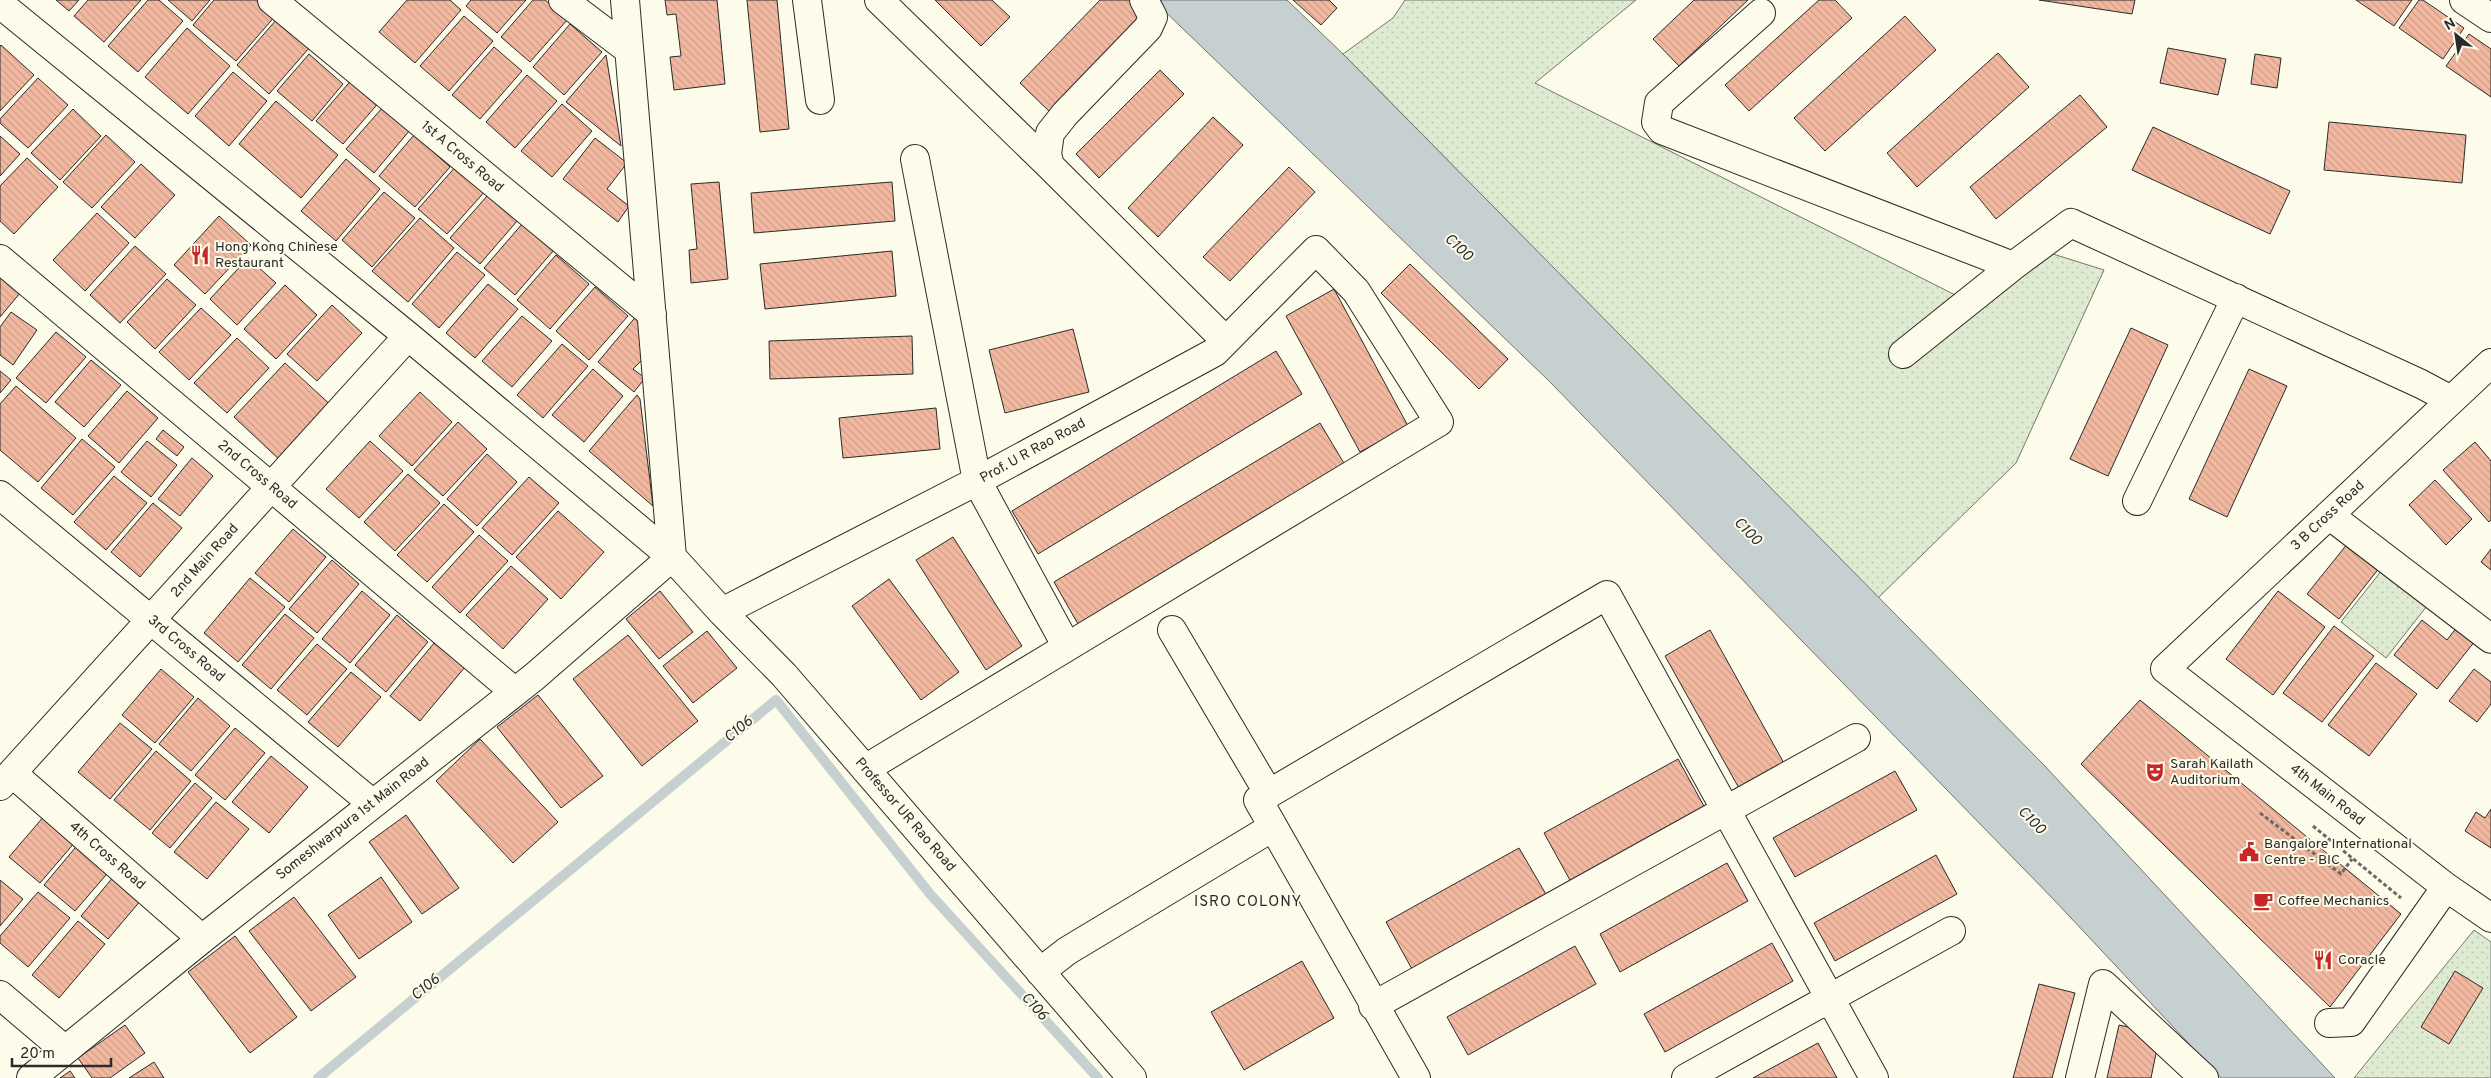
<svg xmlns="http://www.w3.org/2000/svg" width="2491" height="1078" font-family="Overpass,sans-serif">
  <defs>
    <pattern id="grass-dots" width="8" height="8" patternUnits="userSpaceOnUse" patternTransform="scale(1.25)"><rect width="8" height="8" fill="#deebd1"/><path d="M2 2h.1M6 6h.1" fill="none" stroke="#bfcab4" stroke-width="1.8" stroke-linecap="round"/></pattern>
    <pattern id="building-back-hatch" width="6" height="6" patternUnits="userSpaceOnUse" patternTransform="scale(1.25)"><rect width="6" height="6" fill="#f2b8a0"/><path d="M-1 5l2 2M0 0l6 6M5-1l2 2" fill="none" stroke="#d09e8a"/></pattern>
  </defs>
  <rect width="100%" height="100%" fill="#fdfbea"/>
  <path fill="url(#grass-dots)" stroke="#74746e" d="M1405,0H1636L1535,83L1979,307L2053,254L2104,270L2016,463L1878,598L1343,54L1393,18Z
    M2382,570L2427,606L2386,658L2341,622Z
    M2474,930L2491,942V1078H2354Z"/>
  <path fill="#c7d0d0" stroke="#74746e" d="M1153,0H1287L1343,54L2043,764L2335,1078H2221L2056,902L1549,381Z"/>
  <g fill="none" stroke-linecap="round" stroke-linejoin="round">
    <path stroke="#c7d0d0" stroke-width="10" d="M318,1078L776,700L930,894L1098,1078"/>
  </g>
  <path fill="url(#building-back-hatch)" stroke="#2b2b2b" d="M56,0H79L69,11Z
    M88,0H141L104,42L74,16Z
    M148,0H159L183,21L138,72L108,46Z
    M168,0H210L192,21Z
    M214,0H262L277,14L236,61L193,25Z
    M407,0H450L461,10L415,63L379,32Z
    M471,0H526L497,33L466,6Z
    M533,0H545L568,19L530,62L501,37Z
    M665,0H717L725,84L674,90L670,57L681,56L676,14L667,15Z
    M747,0H777L789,129L760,132Z
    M935,0H992L1010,17L981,46Z
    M1100,0H1133L1149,15L1053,115L1020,83Z
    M1293,0H1329L1337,8L1321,25Z
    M1694,0H1748L1679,66L1653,39Z
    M1819,0H1835L1852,18L1749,111L1725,85Z
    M2039,0H2135L2132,14Z
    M2356,0H2412L2394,26Z
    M2419,0H2423L2464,28L2443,59L2399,28Z
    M464,16L493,41L449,91L420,66Z
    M1905,16L1936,50L1825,151L1794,118Z
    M277,19L310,47L269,94L237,65Z
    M570,24L602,52L564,95L533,67Z
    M187,28L230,66L188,114L145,77Z
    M2469,34L2491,49V97L2446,66Z
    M1,45L34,75L0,111V46Z
    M494,47L522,71L480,119L452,95Z
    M2168,48L2226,59L2218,95L2160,83Z
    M1998,53L2029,87L1917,187L1887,153Z
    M309,54L343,84L312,121L277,91Z
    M2255,54L2281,58L2277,88L2251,84Z
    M606,55L621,146L566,102Z
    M1160,70L1184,94L1099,178L1076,154Z
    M233,72L267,101L229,146L195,116Z
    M527,75L557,101L515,148L486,122Z
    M354,77L381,100L343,144L316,121Z
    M38,78L68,105L28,148L0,123V119Z
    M2080,95L2107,127L1996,219L1970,187Z
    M276,101L338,155L301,198L239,144Z
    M562,104L592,131L552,177L521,151Z
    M383,107L410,130L374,173L346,149Z
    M73,109L101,136L60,180L31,153Z
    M1213,117L1243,145L1158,237L1128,208Z
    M2329,122L2466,135L2462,183L2324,170Z
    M2153,127L2290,191L2270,234L2132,170Z
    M106,135L135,162L92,208L63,182Z
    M414,135L450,167L415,207L379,176Z
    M0,136L20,154L0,176Z
    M595,138L627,163L607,189L629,206L618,222L563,179Z
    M27,158L58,187L14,234L0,221V186Z
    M346,159L380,189L336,241L301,211Z
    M141,164L175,195L135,238L101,207Z
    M458,164L487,189L447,234L418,209Z
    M1289,167L1315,192L1230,281L1203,257Z
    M719,182L728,279L691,283L689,250L697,249L691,184Z
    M892,182L895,221L754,233L751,193Z
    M384,192L415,218L372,267L342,240Z
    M488,195L518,220L480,264L450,238Z
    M97,213L129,243L85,291L53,260Z
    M219,216L251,245L205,294L174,265Z
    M420,218L454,248L408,302L372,271Z
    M523,223L554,250L515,295L484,268Z
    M135,246L166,274L120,323L90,295Z
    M892,251L896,296L765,309L760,264Z
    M457,252L485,275L439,328L412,304Z
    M556,255L589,284L550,329L517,300Z
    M248,258L276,283L237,325L210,299Z
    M1410,264L1508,359L1479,389L1381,293Z
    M0,274L21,292L0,317Z
    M167,279L196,305L155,349L127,322Z
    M488,284L518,309L475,358L446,333Z
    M285,285L317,315L276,359L244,329Z
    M595,287L628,316L589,360L556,331Z
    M1334,289L1408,426L1360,452L1286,316Z
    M332,305L362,333L317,381L287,354Z
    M201,308L231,335L189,380L159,352Z
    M11,312L37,330L13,365L0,355V327Z
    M638,314L646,356L633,369L645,378L634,392L598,362Z
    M522,316L552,341L512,387L482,361Z
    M2131,328L2168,345L2108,476L2070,459Z
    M1073,329L1089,392L1005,413L989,350Z
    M56,332L86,357L46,403L16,378Z
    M912,336L913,374L770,379L769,341Z
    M237,338L269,368L227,413L194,383Z
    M562,344L588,366L543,418L517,395Z
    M1276,351L1302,394L1038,554L1012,511Z
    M91,360L121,385L84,427L55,402Z
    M285,363L334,408L283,463L234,417Z
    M593,369L623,396L584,442L552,415Z
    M2249,369L2287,386L2227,517L2189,499Z
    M0,371L11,380L0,393Z
    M16,386L76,438L38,482L0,450V404Z
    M127,391L158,418L119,463L88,436Z
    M420,392L452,422L412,466L379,436Z
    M637,395L640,399L653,506L589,451Z
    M936,408L940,449L843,458L839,418Z
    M458,422L487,449L443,496L414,470Z
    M1320,423L1345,465L1078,624L1054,582Z
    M163,430L184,447L177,456L156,439Z
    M82,439L115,467L73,515L41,488Z
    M147,441L177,465L151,497L121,472Z
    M370,441L403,471L359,518L326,489Z
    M2475,442L2491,461V520L2489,522L2443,470Z
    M487,454L517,482L477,526L447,499Z
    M192,458L213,476L180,516L158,499Z
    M408,474L440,503L395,551L364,522Z
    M114,476L147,503L106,550L74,522Z
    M529,477L559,503L512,555L482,528Z
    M2435,480L2472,519L2446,545L2409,505Z
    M153,503L182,528L140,577L111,552Z
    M444,504L474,532L427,582L397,555Z
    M558,511L604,552L561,599L516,557Z
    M293,529L326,557L289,602L255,573Z
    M479,535L508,561L460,613L432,587Z
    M953,537L1022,646L986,670L916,560Z
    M2348,543L2380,567L2339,619L2307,594Z
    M2491,549V570L2481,562Z
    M332,560L359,584L317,633L289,609Z
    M511,566L548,599L503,649L466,615Z
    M250,578L285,607L238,662L204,633Z
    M889,579L959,672L921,700L852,606Z
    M362,591L390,615L350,663L322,639Z
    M660,591L693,632L659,659L626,619Z
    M2278,591L2325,627L2273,695L2226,659Z
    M285,614L314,638L271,689L242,665Z
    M397,615L428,642L386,692L355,665Z
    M2422,620L2447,640L2457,627L2475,641L2437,689L2394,655Z
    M2334,626L2374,656L2322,722L2283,693Z
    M1710,630L1785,765L1740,790L1665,656Z
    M707,631L737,668L693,703L663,666Z
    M628,635L698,721L642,766L573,679Z
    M435,642L465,667L420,721L390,696Z
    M317,644L347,669L307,715L277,690Z
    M2376,663L2417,694L2369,756L2328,725Z
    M161,669L194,697L155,743L122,715Z
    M2474,669L2491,682V704L2477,722L2449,701Z
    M351,672L381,697L338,747L308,722Z
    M538,695L603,776L561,808L497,727Z
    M198,698L230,726L191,771L159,744Z
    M2140,700L2401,914L2330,1007L2081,764Z
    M120,723L152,749L110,799L78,772Z
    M235,728L265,753L225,800L195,775Z
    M480,739L558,822L513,863L436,781Z
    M156,751L191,781L150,830L114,800Z
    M271,756L308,787L269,833L232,802Z
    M1678,759L1705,808L1571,882L1544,833Z
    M1895,771L1917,810L1795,877L1773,838Z
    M195,783L212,798L170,848L152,833Z
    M216,802L249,829L207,879L174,852Z
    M2491,809V848L2465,831L2476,812L2485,818Z
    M45,815L76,841L40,883L9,857Z
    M406,815L459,888L422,914L369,842Z
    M80,842L112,868L75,911L44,885Z
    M1519,848L1547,896L1413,971L1386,922Z
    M1936,855L1957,894L1835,961L1814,923Z
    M1727,863L1748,901L1620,972L1600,934Z
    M114,876L142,899L108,939L81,916Z
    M381,877L412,922L359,959L328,915Z
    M0,880L23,899L0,926Z
    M38,892L70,918L28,967L0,943V936Z
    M294,897L356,977L311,1011L249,931Z
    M78,921L105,944L59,998L32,975Z
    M235,936L297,1017L250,1053L188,972Z
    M1772,943L1793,981L1665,1052L1644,1014Z
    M1575,946L1596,984L1468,1055L1447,1017Z
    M1302,961L1334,1018L1244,1070L1211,1012Z
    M2455,971L2483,988L2449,1044L2421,1027Z
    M2039,984L2075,993L2052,1078H2013Z
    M125,1025L145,1053L110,1078H92L78,1058Z
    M2119,1025L2160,1034L2151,1078H2107Z
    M1818,1043L1837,1078H1753Z
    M154,1062L164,1078H129Z
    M70,1071L75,1078H60Z"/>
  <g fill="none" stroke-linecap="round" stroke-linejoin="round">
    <defs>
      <path id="minor" d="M272,0L652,314
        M563,0L629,50
        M625,0L672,557
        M807,0L820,100
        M879,0L1050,166
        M1144,0L1153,17L1148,28L1065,114L1050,133L1047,154L1050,166L1226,341
        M2464,0L2491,18
        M0,4L408,336L672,557L722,612L784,675L1132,1078
        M1761,13L1659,103L1656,122L1662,130L2013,266L2071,223L2421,384L2451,400
        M0,259L515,692
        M1903,354L2013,266
        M2491,363L2165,669L2446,887L2491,918
        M0,495L373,804
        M2137,501L2236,298
        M2329,515L2491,639
        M722,612L977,481L1215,352L1316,250L1356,291L1439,422L1067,647L977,481L915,159
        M1172,630L1269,794
        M865,769L1067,647
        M12,773L202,939
        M0,786L408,336
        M1040,972L1067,951L1273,827
        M0,995L65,1050
        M1373,1006L1856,738
        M2329,1023L2351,1022L2446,887
        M31,1078L202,939L534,677L672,557
        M1416,1078L1258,800L1607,595L1874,1078
        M1686,1078L1951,931
        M2080,1078L2103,984L2204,1078"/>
    </defs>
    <use href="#minor" stroke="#2b2b2b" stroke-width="30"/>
    <path stroke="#6a6964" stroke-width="3" stroke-dasharray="4 2.5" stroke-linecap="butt" d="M2224,770L2232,761
      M2260,813L2341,874L2352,859
      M2313,826L2401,898"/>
    <use href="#minor" stroke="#fdfbea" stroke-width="28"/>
  </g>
  <defs>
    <symbol id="restaurant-bare" viewBox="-9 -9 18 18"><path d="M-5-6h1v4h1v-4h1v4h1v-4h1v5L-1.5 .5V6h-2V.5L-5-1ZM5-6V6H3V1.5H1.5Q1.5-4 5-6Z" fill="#c62828" stroke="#fdfbea" stroke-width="2.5" paint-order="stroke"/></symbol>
    <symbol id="theatre-bare" viewBox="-9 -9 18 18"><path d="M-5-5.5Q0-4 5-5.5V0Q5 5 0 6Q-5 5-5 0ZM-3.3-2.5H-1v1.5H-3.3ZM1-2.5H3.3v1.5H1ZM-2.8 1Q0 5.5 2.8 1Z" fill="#c62828" stroke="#fdfbea" stroke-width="2.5" paint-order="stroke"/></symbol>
    <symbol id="civic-bare" viewBox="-9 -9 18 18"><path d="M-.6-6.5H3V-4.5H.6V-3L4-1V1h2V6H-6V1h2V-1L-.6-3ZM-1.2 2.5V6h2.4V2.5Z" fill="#c62828" stroke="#fdfbea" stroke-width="2.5" paint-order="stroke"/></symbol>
    <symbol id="cafe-bare" viewBox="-9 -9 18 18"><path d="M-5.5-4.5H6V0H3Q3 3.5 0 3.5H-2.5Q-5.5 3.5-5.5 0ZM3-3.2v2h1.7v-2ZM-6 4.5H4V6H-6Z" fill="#c62828" stroke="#fdfbea" stroke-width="2.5" paint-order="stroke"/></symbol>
  </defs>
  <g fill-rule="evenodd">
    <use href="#restaurant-bare" x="186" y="241" width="28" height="28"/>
    <use href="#theatre-bare" x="2141" y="758" width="28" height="28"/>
    <use href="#civic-bare" x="2235" y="838" width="28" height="28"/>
    <use href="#cafe-bare" x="2249" y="887" width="28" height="28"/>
    <use href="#restaurant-bare" x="2309" y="946" width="28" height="28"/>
  </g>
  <g text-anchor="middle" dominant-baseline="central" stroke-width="4" stroke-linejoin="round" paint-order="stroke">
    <g font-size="14" fill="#2b2b2b" stroke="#fdfbea">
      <text transform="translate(462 157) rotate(40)">1st A Cross Road</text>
      <text transform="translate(1033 451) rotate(-29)">Prof. U R Rao Road</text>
      <text transform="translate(257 475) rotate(40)">2nd Cross Road</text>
      <text transform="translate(2328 516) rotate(-43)">3 B Cross Road</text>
      <text transform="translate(205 561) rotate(-48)">2nd Main Road</text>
      <text transform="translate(186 649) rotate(40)">3rd Cross Road</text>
      <text transform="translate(2327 795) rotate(38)">4th Main Road</text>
      <text transform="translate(905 815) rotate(49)">Professor UR Rao Road</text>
      <text transform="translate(353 819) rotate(-38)">Someshwarpura 1st Main Road</text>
      <text transform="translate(107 856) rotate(41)">4th Cross Road</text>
    </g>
    <g font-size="14" fill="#2b2b2b" stroke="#fdfbea" text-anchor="start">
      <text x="215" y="247">Hong Kong Chinese<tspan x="215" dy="16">Restaurant</tspan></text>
      <text x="2170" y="764">Sarah Kailath<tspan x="2170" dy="16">Auditorium</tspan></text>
      <text x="2264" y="844">Bangalore International<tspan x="2264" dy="16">Centre - BIC</tspan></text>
      <text x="2278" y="901">Coffee Mechanics</text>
      <text x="2338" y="960">Coracle</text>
    </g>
    <g font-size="15" font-style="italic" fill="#2b2b2b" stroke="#fdfbea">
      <text transform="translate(1458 248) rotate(43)">C100</text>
      <text transform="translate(1747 532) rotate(46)">C100</text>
      <text transform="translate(739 730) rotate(-40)">C106</text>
      <text transform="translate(2031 821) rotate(46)">C100</text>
      <text transform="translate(426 988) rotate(-40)">C106</text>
      <text transform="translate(1034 1007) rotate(48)">C106</text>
    </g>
    <g font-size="15" letter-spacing="1" fill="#2b2b2b" stroke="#fdfbea">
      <text x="1248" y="902">ISRO COLONY</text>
    </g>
  </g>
  <g transform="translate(2456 35) rotate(330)" stroke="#fdfbea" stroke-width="4" paint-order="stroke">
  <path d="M0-4L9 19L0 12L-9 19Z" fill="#2b2b2b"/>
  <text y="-8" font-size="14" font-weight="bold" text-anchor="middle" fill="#2b2b2b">N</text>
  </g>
  <path d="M12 1058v8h99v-8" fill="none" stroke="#2b2b2b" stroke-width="2.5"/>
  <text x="20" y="1058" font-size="15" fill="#2b2b2b" stroke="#fdfbea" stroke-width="4" paint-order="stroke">20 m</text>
</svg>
